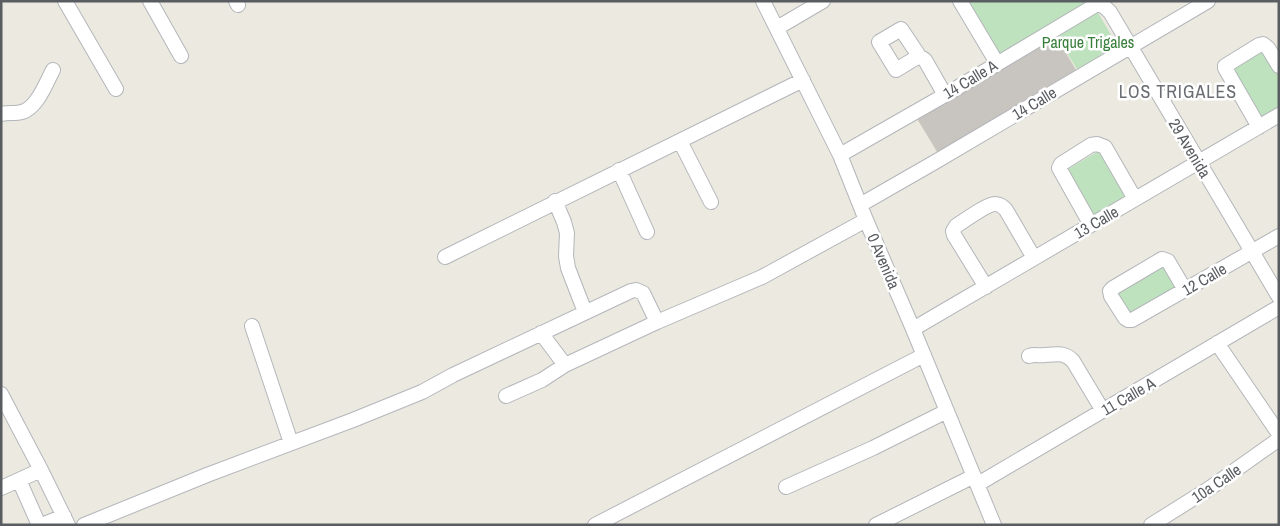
<svg xmlns="http://www.w3.org/2000/svg" width="1280" height="526" font-family="'Archivo Narrow',sans-serif">
  <rect width="100%" height="100%" fill="#ebe9e0"/>
  <path fill="#bee2be" d="M964,1H1092L996,56Z
    M1097,11L1120,50L1080,74L1056,35Z
    M1262,46L1279,76V108L1258,120L1227,67Z
    M1102,149L1130,195L1091,218L1063,172Z
    M1164,261L1180,288L1131,317L1115,291Z"/>
  <path fill="#c8c5c0" stroke="#cfcabf" d="M1055,35L1078,74L940,156L917,118Z"/>
  <g fill="none" stroke-linecap="round" stroke-linejoin="round">
    <defs>
      <path id="minor" d="M65,1L116,89
        M150,1L181,56
        M236,1L238,5
        M763,1L840,155L866,220L913,329L994,525
        M960,1L997,63
        M1098,1L1110,12L1279,297
        M777,28L823,1
        M919,56L896,70L879,42L901,29L919,56L925,60L945,95
        M1,114C8,112 15,114 22,112C37,108 46,83 53,70
        M1259,127L1225,68V66L1259,45L1263,44L1268,48L1279,66
        M680,141L711,202
        M840,155L945,95L1099,3
        M619,170L647,232
        M555,201L564,222L567,233L566,256L568,268L585,312
        M860,205L935,162L1208,1
        M1091,225L1059,168L1061,164L1091,145L1097,144L1105,147L1135,199
        M445,257L803,80
        M986,287L954,235L953,231L956,226C964,221 987,204 995,204C1000,204 1002,206 1006,210L1034,258
        M1185,290L1168,261L1162,259L1113,288L1110,291L1111,296L1125,318L1128,320H1132L1279,236
        M252,326L291,443
        M913,329L1279,115
        M541,333L565,365
        M1217,343L1279,434
        M1029,356C1035,354 1039,356 1045,355C1057,355 1063,351 1073,361L1103,411
        M1,394L41,470L68,525
        M506,396L542,380L565,365L657,322L762,277L866,220
        M19,480L39,525
        M978,484L1279,307
        M786,487L873,448L947,411
        M1,488L41,470
        M42,525L64,516
        M84,525L207,475L353,420L422,392L453,375L631,291L636,290L643,293L657,322
        M595,525L924,355
        M876,525L974,476
        M1151,525L1210,488L1279,439"/>
    </defs>
    <use href="#minor" stroke="#b3b6ba" stroke-width="16"/>
    <use href="#minor" stroke="#fff" stroke-width="14"/>
  </g>
  <g text-anchor="middle" dominant-baseline="central" stroke-width="5" stroke-linejoin="round" paint-order="stroke">
    <g font-size="16" fill="#397f3c" stroke="#fff">
      <text x="1088" y="42">Parque Trigales</text>
    </g>
    <g font-size="16" fill="#595c60" stroke="#fff">
      <text transform="translate(970 79) rotate(-31)">14 Calle A</text>
      <text transform="translate(1034 103) rotate(-31)">14 Calle</text>
      <text transform="translate(1190 148) rotate(59)">29 Avenida</text>
      <text transform="translate(1096 222) rotate(-30)">13 Calle</text>
      <text transform="translate(884 261) rotate(67)">0 Avenida</text>
      <text transform="translate(1204 279) rotate(-30)">12 Calle</text>
      <text transform="translate(1128 396) rotate(-30)">11 Calle A</text>
      <text transform="translate(1216 483) rotate(-34)">10a Calle</text>
    </g>
    <g font-size="18" letter-spacing="1" fill="#6a6e72" stroke="#fff">
      <text x="1178" y="91">LOS TRIGALES</text>
    </g>
  </g>
  <rect width="1280" height="526" fill="none" stroke="#595c60" stroke-width="5"/>
</svg>
